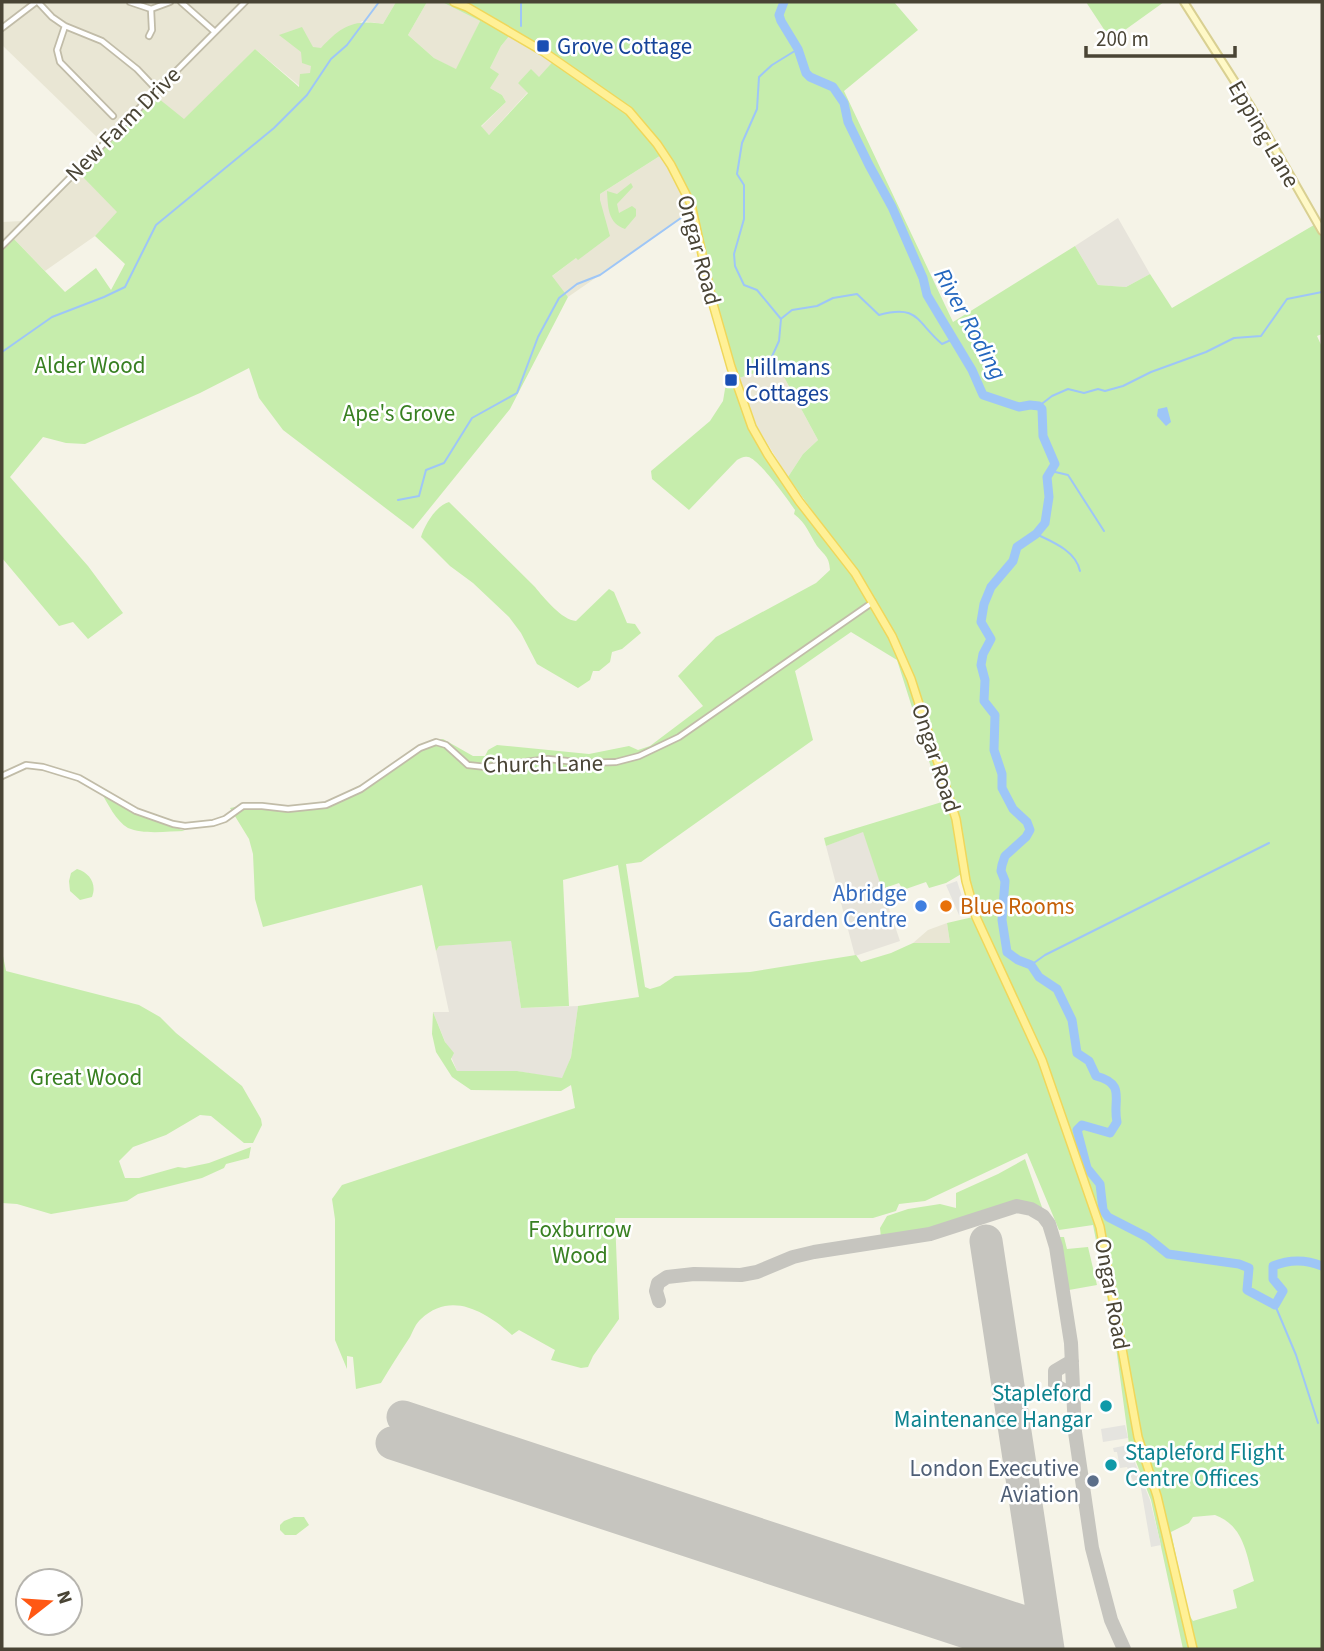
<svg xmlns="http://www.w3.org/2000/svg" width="1324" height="1651" font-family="'Source Sans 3',sans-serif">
  <rect width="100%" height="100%" fill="#f5f3e7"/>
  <path fill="#e9e6d4" d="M2,2H396L383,24L362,21L302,88L255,49L184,120L153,94L101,141L2,45Z
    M427,2H442L480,21L457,70L434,58L408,35Z
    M514,30L557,57L539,78L518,82L528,92L489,135L481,127L506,102L502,95L490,88V68L501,46Z
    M666,152L684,182L695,209L568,297L551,277L576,258L600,194Z
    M78,172L118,212L95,236L45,271L14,239Z
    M22,221L20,224L2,244V222Z
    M778,366L818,440L803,454L788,477L757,427L739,378Z
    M947,923L950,943H913L928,930Z"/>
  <path fill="#e7e4db" d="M1118,218L1150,274L1126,287L1098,285L1075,246Z
    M863,831L900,941L855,956L826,846Z
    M511,940L521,1008L578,1006L571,1057L562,1079L517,1071H457L433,1012H449L436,951L439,946Z"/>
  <path fill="#c6edac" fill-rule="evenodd" d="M396,2H427L408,35L434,58L456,69L480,21L442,2H894L918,30L844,91L953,322L1075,246L1098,285L1126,287L1150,274L1172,308L1314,225L1322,237V334L1317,336L1322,347V1649H1183L1151,1500L1129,1444L1114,1332L1093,1225L1059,1230L1027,1153L925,1201L899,1204L896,1211L873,1218H615L619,1319L593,1356L588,1367L581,1368L551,1360L555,1350L519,1330L512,1335C487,1313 452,1290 421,1319C416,1323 413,1331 410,1337C400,1352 390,1368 381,1383L356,1389L353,1357L347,1356V1369L335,1340V1219L332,1199L342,1185L575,1108L571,1085L561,1091L471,1090L452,1077L436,1052L432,1034L433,1012L445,1042L454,1053L451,1059L457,1071H517L562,1078L571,1057L578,1006L639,997L618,865L563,880L569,1006L521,1008L511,941L439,946L436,951L422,885L263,927L255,899L253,854L249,839L230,808L255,803L290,808L326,803L370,780L430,741L443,739L473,756H485L488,750L497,745L589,754L629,746L638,750L650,746L703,706L678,676L716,637L816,583L830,570C829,556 825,556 817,546C809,534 807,524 794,514L795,510C788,500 758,458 748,457C744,456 741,458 737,460L689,510L652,479L651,471L710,421L723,401L728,371L758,442L829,534L788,477L803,454L818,440L778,366L739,378L722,328L692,198L666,152L600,194V200L610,236L578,260L576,258L552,276L568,297L510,409L413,529L283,430L259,398L249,368L200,393L85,444L66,443L43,437L10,477L88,566L123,613L88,639L73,622L59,626L2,558V250L14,239L65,292L96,268L111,290L125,264L95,236L117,212L78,172L153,94L184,119L255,49L299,87L300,74L310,73L311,66L302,63L301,52L279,35L302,27L313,47L321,48C341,26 354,19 383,24ZM514,30L557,57L539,77L531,69L518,83L528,93L489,135L481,126L506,102L502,95L490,88L499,74L490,68L501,46ZM851,632L897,660L942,802L824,838L826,846L863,832L882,889L899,883L903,890L926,882L929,888L946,883L963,873L953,814L973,917L947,923L950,943H913L891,953L861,962L856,955L750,972L675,976L660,986L650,989L645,987L626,864L641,862L813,740L795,671ZM1215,1515C1244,1526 1246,1553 1254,1581L1233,1590L1237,1608L1193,1621L1188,1613L1171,1532L1189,1523L1193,1517Z
    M1086,2H1164L1111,40Z
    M631,183L633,187L617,204L619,213L632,206L636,209V216L625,229C608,223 608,208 607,191L617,194Z
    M449,502L535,587C544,598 562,620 576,621L609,589L614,592L627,623L635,624L641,633L622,649L612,652L610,662L599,671H593L590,680L578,688L537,664L521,633L509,617L473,583L450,566L421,537C425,524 436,506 449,502Z
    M101,792L135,814L185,831C169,831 144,835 128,828C116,821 108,804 101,792Z
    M77,869C90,873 97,884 92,897L80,900L70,891L69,881L71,873Z
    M2,951L6,971L139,1005L160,1017L176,1033L242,1086L261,1119L262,1125L253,1143H244L211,1116L200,1115L166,1135L133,1147L119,1161L125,1178H139L178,1167L185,1168L209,1163L251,1147L249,1158L226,1164L224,1168L202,1178L138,1194L127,1201L51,1214L17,1204L2,1203Z
    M1025,1159L1044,1213L1031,1204L1017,1201L980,1211L942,1228L881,1238L880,1228L887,1216L908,1209L940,1204L956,1208V1193L998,1174Z
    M1060,1237H1064L1067,1249L1088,1247L1097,1285L1069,1290Z
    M294,1517H304L309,1525L296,1535H285L280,1530V1525L284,1521Z"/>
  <path fill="#e5e4df" d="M957,881L967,912L959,915L946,885Z
    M1125,1425L1128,1438L1103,1442L1101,1429Z
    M1128,1445L1150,1500L1161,1545L1151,1547L1140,1483L1138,1480L1133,1481L1127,1467L1120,1468L1117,1452H1114L1113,1448Z"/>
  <path fill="#9ec6f7" d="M1167,407L1171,422L1166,426L1157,416L1158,409Z"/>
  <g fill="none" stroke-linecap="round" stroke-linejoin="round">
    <path stroke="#9ec6f7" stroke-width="2" d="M521,26V2
      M782,318L792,310L817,306L833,298L857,294L879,315C919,304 916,322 942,344L953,339
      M2,352L52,317L104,297L125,287L156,225L274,128L307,95L331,59L347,45L379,2
      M774,372L769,363L779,341L781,319L757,290L744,285L735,266L734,254L744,219V185L737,174L742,143L757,109L759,77L772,65L798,49
      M1039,406L1052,396L1068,389L1084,393L1098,389L1105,391L1123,386L1151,372L1206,352L1234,338L1261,336L1287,299L1322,292
      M1051,471L1068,475L1104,531
      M398,500L419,496L426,470L444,463L472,418L517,393L538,337L559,298L577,284L600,275L688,213
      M1036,534C1053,542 1076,551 1080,571
      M1031,965L1045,955L1269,843
      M1275,1305L1296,1355L1318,1423"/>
    <path stroke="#9ec6f7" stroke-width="9" d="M784,2L779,15L781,21L798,49L806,73L810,77L833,87L844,103L848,122L869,165L892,207L923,278L927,295L972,370L983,395L1019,407L1030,405L1039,406L1042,409L1043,436L1055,464L1047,477L1049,497L1045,523L1036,534L1017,547L1013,561L991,587L984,604L981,622L991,639L983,654L981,665L985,680L984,701L995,715L994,750L1002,774V788L1013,809L1027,822L1030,830L1026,837L1005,856L1002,865L1001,871L1005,881L1002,920L1007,952L1018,960L1031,965L1039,977L1057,989L1072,1020L1077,1053L1089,1061L1096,1076C1127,1084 1112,1100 1117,1122L1110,1133L1082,1125L1077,1130L1087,1168L1100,1184L1103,1210L1108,1217L1147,1237L1168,1254L1239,1264L1249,1268L1247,1290L1275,1305L1283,1291L1273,1279V1266C1290,1259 1305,1259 1322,1266"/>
    <path stroke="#c6c5bf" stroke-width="14" d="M659,1301L656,1291L658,1283L667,1277L694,1274L741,1275L757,1272L793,1257L814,1252L930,1234L1017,1206L1031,1209L1043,1216L1049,1224L1056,1247L1071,1343L1075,1432L1092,1548L1111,1620L1124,1649
      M1072,1361L1055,1371V1385L1073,1396"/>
    <path stroke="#c6c5bf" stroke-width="33" d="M986,1241L1048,1649
      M403,1417L1039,1627
      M392,1443L1018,1649"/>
    <defs>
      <path id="street" d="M38,2L52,17L65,26L102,41L137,69L156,89
        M130,2L151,9L170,2
        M181,2L215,32
        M65,26L57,50L60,62L113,116
        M2,28L36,2
        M149,36L152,30L151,9
        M2,246L245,2
        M2,776L26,765L43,767L79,778L136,811L173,824L185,826L213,823L225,819L243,806H262L288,809L326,805L361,789L420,748L436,742L446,745L468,765L486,767L548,759L586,763L616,762L639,756L679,737L873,602"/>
      <path id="secondary" d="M1184,2L1251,107L1322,231"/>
      <path id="primary" d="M454,2L467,7L544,52L629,111L657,144L671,165L691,204L713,304L731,367L752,427L768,455L799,501L855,573L892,636L911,679L956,819L966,881L976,917L1042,1060L1100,1227L1138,1437L1157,1496L1193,1649"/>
    </defs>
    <use href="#street" stroke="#c1bca8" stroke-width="8"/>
    <use href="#secondary" stroke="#d9d092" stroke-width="10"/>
    <use href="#primary" stroke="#efd75b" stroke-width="10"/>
    <use href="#street" stroke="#fff" stroke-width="4.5"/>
    <use href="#secondary" stroke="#fff9c7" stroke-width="6"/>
    <use href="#primary" stroke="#fff096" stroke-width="7"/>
  </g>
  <g fill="#1a4fb4" stroke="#fff" stroke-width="2.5">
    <rect x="536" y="39" width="14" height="14" rx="3.5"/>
    <rect x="724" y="373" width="14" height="14" rx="3.5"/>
  </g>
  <circle fill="#3f7fe0" stroke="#fff" stroke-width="2.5" cx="921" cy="906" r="7"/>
  <circle fill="#e8710a" stroke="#fff" stroke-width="2.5" cx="946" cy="906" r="7"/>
  <g fill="#0f9aa8" stroke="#fff" stroke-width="2.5">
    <circle cx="1106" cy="1406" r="7"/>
    <circle cx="1111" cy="1465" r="7"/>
  </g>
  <circle fill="#5c6f8a" stroke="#fff" stroke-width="2.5" cx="1093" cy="1481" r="7"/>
  <g text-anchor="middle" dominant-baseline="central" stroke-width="5" stroke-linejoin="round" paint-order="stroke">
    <g font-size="23" fill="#164399" stroke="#fff" text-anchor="start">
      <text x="557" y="46">Grove Cottage</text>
      <text x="745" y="367">Hillmans<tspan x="745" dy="26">Cottages</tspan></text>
    </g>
    <g font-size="23" fill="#494435" stroke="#fff">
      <text transform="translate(123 124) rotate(-45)">New Farm Drive</text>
      <text transform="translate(1264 134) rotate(60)">Epping Lane</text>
      <text transform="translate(699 250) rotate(75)">Ongar Road</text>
      <text transform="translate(936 758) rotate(72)">Ongar Road</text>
      <text transform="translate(543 764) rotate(-1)">Church Lane</text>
      <text transform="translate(1112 1294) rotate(80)">Ongar Road</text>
    </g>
    <g font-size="23" fill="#388022" stroke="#fff">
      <text x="90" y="365">Alder Wood</text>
      <text x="399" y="413">Ape's Grove</text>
      <text x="86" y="1077">Great Wood</text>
      <text x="580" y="1229">Foxburrow<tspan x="580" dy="26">Wood</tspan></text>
    </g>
    <g font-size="23" fill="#366cbe" stroke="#fff" text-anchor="end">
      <text x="907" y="893">Abridge<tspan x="907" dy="26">Garden Centre</tspan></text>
    </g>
    <g font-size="23" fill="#c56008" stroke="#fff" text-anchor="start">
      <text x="960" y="906">Blue Rooms</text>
    </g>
    <g font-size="23" fill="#0d838f" stroke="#fff" text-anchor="end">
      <text x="1092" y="1393">Stapleford<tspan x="1092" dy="26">Maintenance Hangar</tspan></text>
      <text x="1125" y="1452" text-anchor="start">Stapleford Flight<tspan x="1125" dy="26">Centre Offices</tspan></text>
    </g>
    <g font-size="23" fill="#4e5e75" stroke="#fff" text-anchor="end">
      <text x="1079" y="1468">London Executive<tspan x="1079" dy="26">Aviation</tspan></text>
    </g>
    <g font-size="24" font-style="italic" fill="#2467bf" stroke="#fff">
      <text transform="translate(970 324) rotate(61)">River Roding</text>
    </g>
  </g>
  <rect width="1324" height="1651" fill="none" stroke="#494435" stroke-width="7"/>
  <g transform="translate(49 1602) rotate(73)"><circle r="33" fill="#ffffff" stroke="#b6b4ae" stroke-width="2"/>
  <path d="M0-5L12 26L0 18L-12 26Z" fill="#ff5814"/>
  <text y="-10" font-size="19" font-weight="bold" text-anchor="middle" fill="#494435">N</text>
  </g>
  <path d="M1086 46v10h149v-10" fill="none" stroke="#494435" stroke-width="3.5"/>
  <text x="1096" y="46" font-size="21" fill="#494435" stroke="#ffffff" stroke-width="5" paint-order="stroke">200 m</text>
</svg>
